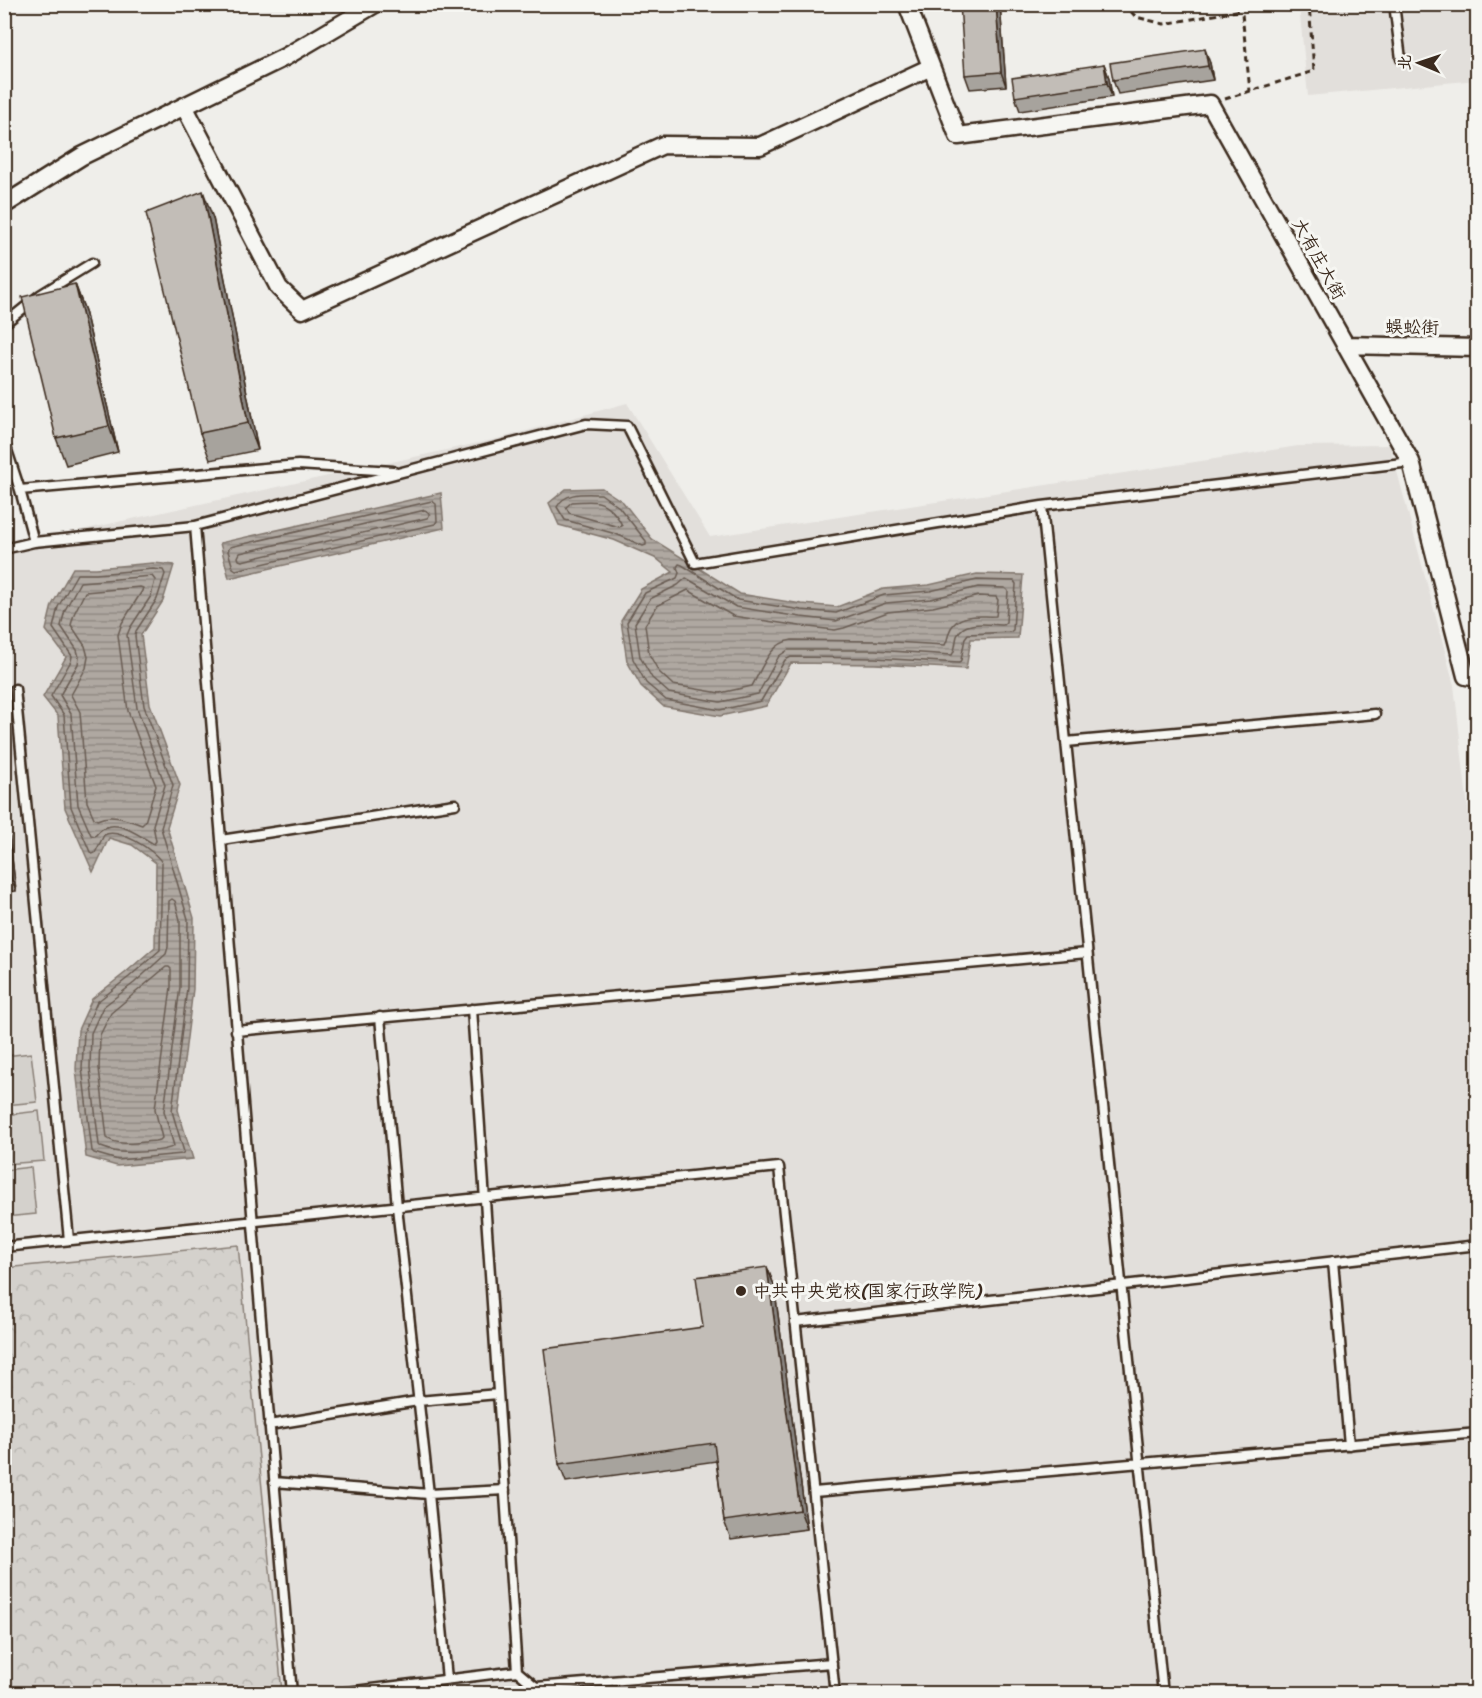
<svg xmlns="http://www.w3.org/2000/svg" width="1482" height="1698" font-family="Sriracha,'LXGW WenKai TC',sans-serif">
  <defs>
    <pattern id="park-crowns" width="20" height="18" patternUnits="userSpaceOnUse" patternTransform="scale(1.5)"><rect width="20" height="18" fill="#d4d1cc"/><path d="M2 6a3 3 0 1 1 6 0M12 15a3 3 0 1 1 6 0" fill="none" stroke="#b7b4af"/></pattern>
    <pattern id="water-rules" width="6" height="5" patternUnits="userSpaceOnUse" patternTransform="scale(1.5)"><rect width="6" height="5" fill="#afa8a1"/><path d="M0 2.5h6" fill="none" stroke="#908983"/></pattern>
  </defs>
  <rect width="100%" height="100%" fill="#efeeea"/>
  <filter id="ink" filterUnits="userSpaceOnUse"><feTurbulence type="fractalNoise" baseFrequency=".0167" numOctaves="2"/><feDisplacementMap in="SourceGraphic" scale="12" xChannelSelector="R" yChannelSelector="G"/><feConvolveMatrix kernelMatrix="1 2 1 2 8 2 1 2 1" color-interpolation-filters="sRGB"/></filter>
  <g filter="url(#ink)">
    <path fill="#e2dfdb" d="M1299,5H1477V80L1308,96Z
      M627,403L710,537L1298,446L1390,445L1454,685L1477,889V1693H5L4,547L501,438Z"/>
    <path fill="url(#park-crowns)" stroke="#887e75" stroke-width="1.5" d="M238,1245L282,1692L264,1694L12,1693L4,1613L5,1268Z"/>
    <path fill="#d4d1cc" stroke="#887e75" stroke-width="1.5" d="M31,1053L37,1102L5,1105V1056Z
      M39,1111L44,1161L5,1164V1115Z
      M31,1167L36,1214L5,1217V1170Z"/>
    <path fill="url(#water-rules)" stroke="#81766d" stroke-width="1.5" d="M602,488L623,502L652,539L740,594L802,604L837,607L883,589L929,585L977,574L1023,575L1018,638L971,639L966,669L875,664L791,663L766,706L720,716L663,706L641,686L627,661L621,621L641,589L673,572L657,559L614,540L559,525L549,503L566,489Z
      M441,493L444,528L229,578L220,543Z
      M153,563L174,565L163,601L141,635L150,704L180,785L167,827L194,918L193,989L178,1110L193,1159L117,1166L86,1157L76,1069L78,1030L92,999L125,973L155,947L156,863L132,845L109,838L93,872L65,808L58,716L43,697L66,657L46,630L52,605L73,568H96Z"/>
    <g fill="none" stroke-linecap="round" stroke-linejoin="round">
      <path stroke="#695c52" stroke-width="1.5" d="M601,494L619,507L646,541V545L643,546L616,534L565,520L557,507C565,491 585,494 601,494Z
        M432,501L436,504L437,521L435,524L236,570L233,568L228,551L230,547Z
        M572,502C580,502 590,500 598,502C608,504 619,517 622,526L619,527L569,513L566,507Z
        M425,510L429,513V516L427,518L242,561L239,560L238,557L240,553Z
        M679,564L682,565L738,600L802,610L836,613L884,595L930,591L977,580L1014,581L1016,584L1013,630L1010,632L968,634L965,638L961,660L959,663L875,658L791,657L785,660L761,701L720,710L666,700L646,683L633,659L627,622L645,593L677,578L679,573L677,567Z
        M153,569L163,570L165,574L157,599L136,631L135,636L144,706L173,785L161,828L188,919L187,988L172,1111L184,1152L182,1154L118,1160L94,1153L92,1151L82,1068L84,1032L97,1002L129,977L160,950L162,863C155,850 118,827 104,835L95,853L92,854L90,852L71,807L64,715L51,696L71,661L72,656L53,628L58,607L77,574H96Z
        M152,576L155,580L151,596L130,628L127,635L137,708L165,785L153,825L156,841L154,844C136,834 111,813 95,836L91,835L78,805L71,714L60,695L78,664L79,657L77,650L61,626L65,610L80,582Z
        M686,578L736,607L801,617L836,621L886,603L931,599L978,587L1005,588L1008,591L1006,622L1003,625C990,625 963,619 957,636C955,643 956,649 952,655L875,650H788L779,656L758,694L720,702L669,693L652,678L640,657L635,623L650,599L678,585Z
        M140,587L143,588L142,591L122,623L118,635L128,711L156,786L145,822L142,825C127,820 112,813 97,820L94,818L87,802L80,712L71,695L86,668L88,657L85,646L71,625L74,614L85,592Z
        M688,590L733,616L800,626L835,630L844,628L888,612L933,607L979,596L996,597L998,600L996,616C981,617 961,612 951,628C948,633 948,640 945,645L875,641L792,640C769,643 762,669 752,686L720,693L673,685L659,672L649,654L645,625L657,606Z
        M172,899L175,901L180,920V987L164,1111L174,1146C165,1152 132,1153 120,1152C114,1152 107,1149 101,1147L99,1145L90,1068L91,1033L103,1007L134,983L166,954L168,947L169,901Z
        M166,967H169L171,969V987L155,1109L162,1138L160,1140L155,1141C140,1142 119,1147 107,1138L99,1068L100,1035L111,1013Z"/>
      <defs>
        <path id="service" d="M1394,4L1401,59
          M4,324L40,295L92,263
          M4,441L20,490
          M1042,506L1163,1694
          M195,526L292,1694
          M34,542L20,490L298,465L393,471
          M4,549L34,542L195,526L586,424L627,426L695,563L1042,506L1411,462
          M15,689L69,1240
          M1066,742L1375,714
          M221,840L455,804
          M472,1009L517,1671
          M380,1017L397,1207L429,1494L447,1679
          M236,1031L1087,953
          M4,1247L779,1167L835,1694
          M1333,1261L1349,1445
          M795,1322L1478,1245
          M269,1425L418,1401L498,1394
          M274,1482L429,1494L505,1490
          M814,1492L1478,1433
          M331,1694L517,1671L536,1687L832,1663"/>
        <path id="minor" d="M907,4L958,136L1210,104L1411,462L1466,676L1478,678
          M184,106L279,288L302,310L663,145L760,146L931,67
          M4,205L82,156L285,57L375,4
          M1345,345L1478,348"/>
      </defs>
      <use href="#service" stroke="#3b2a1e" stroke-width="13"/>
      <use href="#minor" stroke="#3b2a1e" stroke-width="21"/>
      <path stroke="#3b2a1e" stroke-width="3" stroke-dasharray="6 4.5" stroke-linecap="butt" d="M1124,4L1136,17L1164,24L1242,10
        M1241,4L1250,91
        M1225,99L1314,71L1309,4"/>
      <use href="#service" stroke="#f6f6f2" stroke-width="8"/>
      <use href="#minor" stroke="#f6f6f2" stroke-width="16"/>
    </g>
    <path fill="#a7a39d" stroke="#3b2a1e" stroke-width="1.5" d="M1000,4L1006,86L970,89L965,75Z
      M1210,63L1213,80L1118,94L1113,80Z
      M1104,64L1109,78L1112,97L1020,111L1015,97Z
      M213,218L258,450L210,460L200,433Z
      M75,284L85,311L118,452L66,465L56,438Z
      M4,793L16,891L4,892Z
      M767,1267L774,1285L807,1529L731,1539L724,1521L716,1461L566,1482L559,1464Z"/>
    <path fill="#888480" stroke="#3b2a1e" stroke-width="1.5" d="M996,4H1000L1006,86L1001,72Z
      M1205,49L1210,63L1213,80L1208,66Z
      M1104,64L1109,78L1112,97L1107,83Z
      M203,191L213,218L258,450L248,423Z
      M75,284L85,311L118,452L109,426Z
      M4,793L16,891L9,872L4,833Z
      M767,1267L774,1285L807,1529L800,1510Z"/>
    <path fill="#c2bdb7" stroke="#3b2a1e" stroke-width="1.5" d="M960,4H996L1001,72L965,75Z
      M1205,49L1208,66L1113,80L1110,63Z
      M1104,64L1107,83L1015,97L1012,78Z
      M203,191L248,423L200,433L146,213Z
      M75,284L109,426L56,438L22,297Z
      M4,833L9,872L4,873Z
      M767,1267L800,1510L724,1521L714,1443L559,1464L544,1349L703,1327L696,1277Z"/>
  </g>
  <circle fill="#3b2a1e" stroke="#f6f6f2" stroke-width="2" cx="741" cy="1291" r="6"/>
  <g text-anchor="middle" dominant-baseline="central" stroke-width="6" stroke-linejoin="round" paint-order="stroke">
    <g font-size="18" fill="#3b2a1e" stroke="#f6f6f2">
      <text transform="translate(1319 259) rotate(61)">大有庄大街</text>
      <text transform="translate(1412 327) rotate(1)">蜈蚣街</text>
    </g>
    <g font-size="18" fill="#3b2a1e" stroke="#f6f6f2" text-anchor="start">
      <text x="753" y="1291">中共中央党校(国家行政学院)</text>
    </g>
  </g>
  <rect width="1482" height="1698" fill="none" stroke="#f6f6f2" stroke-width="24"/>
  <rect x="12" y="12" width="1458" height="1674" fill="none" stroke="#3b2a1e" stroke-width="2" filter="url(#ink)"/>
  <g transform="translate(1419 63) rotate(272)" stroke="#f6f6f2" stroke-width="4.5" paint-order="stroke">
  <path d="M0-4.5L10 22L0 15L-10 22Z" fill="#3b2a1e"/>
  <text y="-9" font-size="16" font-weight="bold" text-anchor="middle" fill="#3b2a1e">北</text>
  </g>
</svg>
